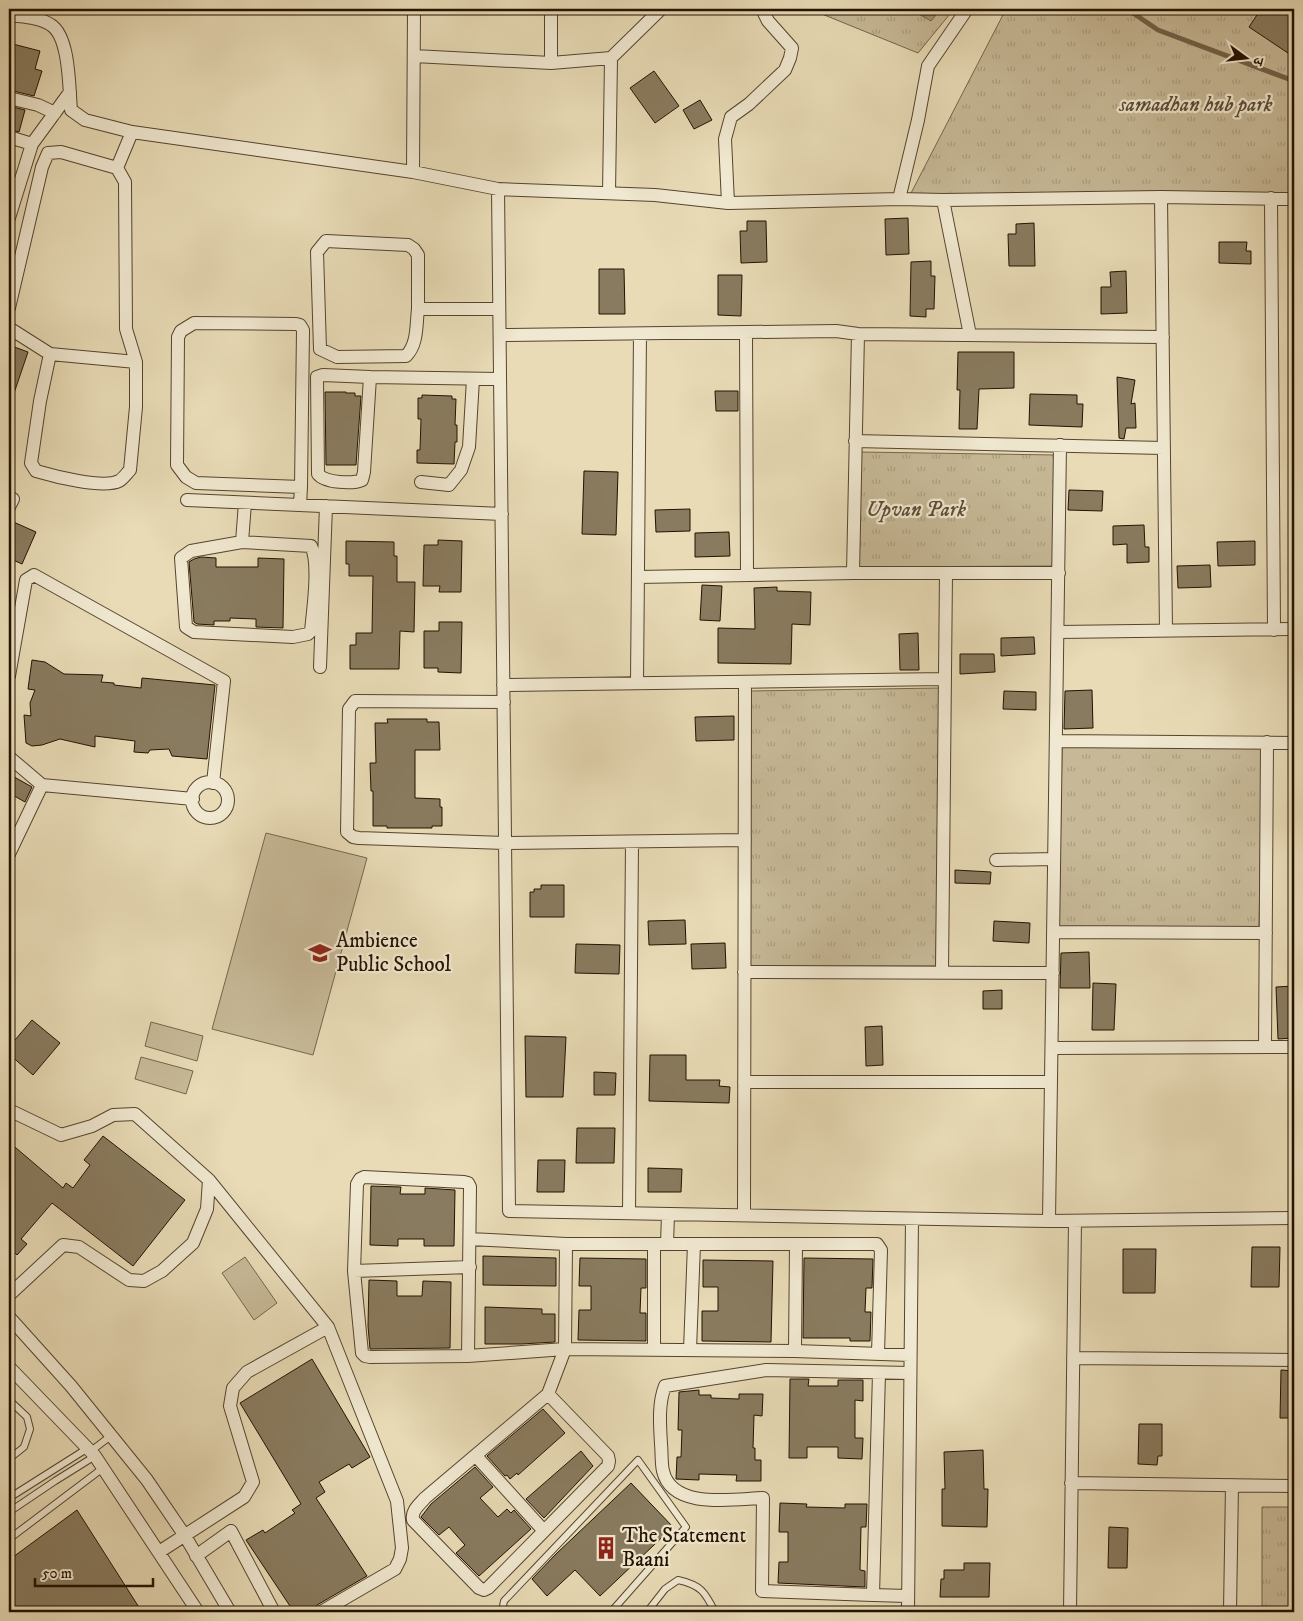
<svg xmlns="http://www.w3.org/2000/svg" width="1303" height="1621" font-family="'IM FELL DW Pica','Noto Serif Devanagari',serif">
  <defs>
    <pattern id="park-tufts" width="24" height="20" patternUnits="userSpaceOnUse" patternTransform="scale(1.25)"><rect width="24" height="20" fill="#c7b997"/><path d="M3 7l-1-3M5 7V3M7 7l1-3M15 17l-1-3M17 17v-4M19 17l1-3" fill="none" stroke="#ab9e80"/></pattern>
    <pattern id="water-rules" width="6" height="5" patternUnits="userSpaceOnUse" patternTransform="scale(1.25)"><rect width="6" height="5" fill="#a59778"/><path d="M0 2.5h6" fill="none" stroke="#867a60"/></pattern>
  </defs>
  <rect width="100%" height="100%" fill="#e8dbb6"/>
  <filter id="stains"><feTurbulence type="fractalNoise" baseFrequency=".004" numOctaves="4"/><feColorMatrix values="0 0 0 0 .2 0 0 0 0 .09 0 0 0 0 .02 0 0 0 .5 -.17"/></filter>
  <radialGradient id="worn" r=".72"><stop offset=".6" stop-color="#630" stop-opacity="0"/><stop offset="1" stop-color="#630" stop-opacity=".3"/></radialGradient>
  <path fill="#c7b997" stroke="#75664c" d="M266,833L367,858L313,1055L212,1029Z
    M151,1022L203,1036L197,1061L145,1046Z
    M141,1057L193,1071L186,1094L135,1079Z
    M245,1257L277,1303L254,1320L222,1273Z"/>
  <path fill="url(#park-tufts)" stroke="#75664c" d="M813,9H954L918,53L812,10Z
    M1006,9H1294V202L909,197Z
    M860,452L1055,455L1053,566L859,567Z
    M940,688L936,966H750V691Z
    M1062,747H1262L1259,928H1059Z
    M1262,1507H1294V1612H1262Z"/>
  <path fill="url(#water-rules)" stroke="#716248" d="M910,9H941L931,21Z"/>
  <g fill="none" stroke-linecap="round" stroke-linejoin="round">
    <path stroke="#716248" stroke-width="5" d="M1127,9L1158,30L1294,81"/>
  </g>
  <path fill="#897b5f" stroke="#231200" d="M1261,9H1286L1294,14V57L1249,27Z
    M9,43L40,51L35,69L42,71L34,96L9,90Z
    M654,71L679,106L655,123L630,88Z
    M700,100L712,120L694,129L683,110Z
    M9,106L25,110L19,132L9,129Z
    M908,218L909,254L886,255L885,219Z
    M747,221H766L767,262L741,263L740,231H747Z
    M1034,223L1035,266H1009L1008,234H1016V224Z
    M1219,242H1247L1246,251H1251V264L1219,263Z
    M931,261V276H935L934,309H926V317L910,316L911,262Z
    M599,269H624L625,314H599Z
    M1126,271L1127,313L1101,314V287H1111L1110,272Z
    M718,275H742L741,316L718,315Z
    M9,345L28,352L11,402H9Z
    M958,352H1014V388L979,389L977,429H959L960,390H957Z
    M1117,377L1135,380L1131,404L1135,403L1136,428H1126L1124,439L1119,438Z
    M715,391H738V411H716Z
    M325,392H346V393H355V396H361L356,465H326Z
    M1030,394L1077,395V404H1083L1082,427L1029,425Z
    M422,395L452,396V399H456L455,425H457V442H455L454,464L417,463V450H420L421,419H418V398H422Z
    M584,471L618,472L616,535L582,534Z
    M1069,490L1103,491L1102,511L1068,510Z
    M690,509V531L656,532L655,510Z
    M9,520L36,532L22,564L9,558Z
    M1144,525L1145,547H1149V562L1127,563V544L1113,545V526Z
    M729,532L730,556L695,557V533Z
    M438,540L462,541L461,592H439L440,586H423L424,545H438Z
    M346,541L394,542V556H397V582H415L414,632L400,631L399,669H350V645H356V633H372L373,576H349V564H346Z
    M1255,541V565L1218,566L1217,542Z
    M201,557L216,558V567H258V558L284,559L283,628L256,627V619L230,618V621H214V625L197,624L194,622L189,562L194,559Z
    M1210,565L1211,587L1178,588L1177,566Z
    M702,585L722,586L720,621L700,620Z
    M777,587V591L811,592L810,625L792,624L791,664L718,663V628L755,629L754,588Z
    M439,622H462L461,673L438,672V668H424V631H439Z
    M918,633L919,670H900L899,634Z
    M1034,637L1035,654L1001,656V638Z
    M960,654H994L995,672L960,674Z
    M32,660L45,662L64,674L103,675L101,682L114,683V685L141,688L142,678L215,685L207,759L172,756L169,749L150,750L148,753L134,752L135,741L95,736V747L60,739L42,745L32,746L26,743L24,715L31,716L30,703L35,690L28,689Z
    M1092,690L1093,728L1064,729L1065,691Z
    M1004,691L1036,692V710L1003,709Z
    M734,716V740L696,741L695,717Z
    M387,719H427V722H439L440,750H415V798L440,799V807H442V826H432V828H387V826H373V791H371L370,763H376L375,723H388Z
    M9,774L32,787L25,802L9,793Z
    M955,870L991,872L990,884L955,883Z
    M541,885H564V917H530V892H534V889H541Z
    M685,920L686,944L649,945L648,921Z
    M994,921L1030,923L1029,943L993,941Z
    M725,943L726,968L692,969L691,944Z
    M576,944L620,945L619,974L575,973Z
    M1089,952L1090,988H1060L1061,953Z
    M1093,983L1116,984L1114,1030H1092Z
    M1294,986V1038L1278,1039L1276,987Z
    M1002,990V1009H983V991Z
    M32,1020L60,1043L33,1075L9,1054V1047Z
    M882,1026L883,1065L866,1066L865,1027Z
    M525,1036L566,1037L563,1097H526Z
    M650,1055H686V1080H720L719,1086L730,1087L729,1103L649,1101Z
    M594,1072L616,1073L615,1095H594Z
    M577,1128H615L614,1163H576Z
    M103,1136L185,1200L133,1266L52,1203L21,1239L27,1244L17,1255L12,1250L9,1254V1142L63,1188L66,1183L73,1188L90,1165L84,1160Z
    M538,1160H565L564,1192H537Z
    M648,1168L682,1169L681,1192H648Z
    M371,1186L401,1187L400,1194H425V1188L455,1190L454,1246H424V1239H398V1246L370,1245Z
    M1252,1247H1280L1279,1287H1251Z
    M1123,1249H1156L1155,1293H1123Z
    M483,1256L556,1258V1286L483,1285Z
    M580,1258L646,1259V1288H641L640,1313H646V1341L578,1340L579,1310H591V1286H579Z
    M804,1258L873,1259L872,1288H866L865,1312H871L870,1341H850V1338H803Z
    M703,1260L773,1261L771,1342L702,1341V1311H718V1287H703Z
    M369,1280L397,1281V1296H422L423,1281L451,1282L450,1348L370,1349L368,1326Z
    M485,1307L542,1309V1314H555V1342L521,1344H485Z
    M312,1359L370,1457L352,1468L349,1464L319,1482L325,1492L316,1498L367,1576L317,1605L313,1612H294L246,1540L263,1530L265,1533L295,1513L292,1510L301,1504L240,1403Z
    M1281,1370L1294,1371V1418H1280Z
    M790,1379H809L808,1386H838V1380H863V1401L855,1400V1438H863L862,1459L838,1458V1447H807V1458H789Z
    M699,1390V1395H711V1398L739,1399V1394H763L762,1416L754,1415L753,1448H755V1460H761V1481H736L737,1475L699,1474V1480L676,1479L677,1457H681L682,1430H678L679,1392Z
    M543,1409L565,1433L518,1475L517,1473L510,1479L507,1475L505,1476L487,1456Z
    M1139,1424H1162V1456H1158L1157,1465L1138,1464Z
    M983,1450L984,1489H988L987,1527L942,1526V1489H945L944,1452Z
    M581,1451L593,1466L544,1518L526,1499Z
    M475,1467L493,1487L480,1498L498,1517L507,1509L511,1513L514,1510L531,1529L479,1576L456,1553L465,1545L449,1527L439,1535L421,1517L431,1504Z
    M631,1483L673,1527L600,1596L575,1570L547,1596L532,1579L556,1554Z
    M780,1503L807,1504L806,1507L845,1508V1504H867L866,1527H861L860,1570L865,1571V1587L778,1583L779,1562H788V1532H779Z
    M77,1510L142,1612H9V1560Z
    M1109,1527L1128,1528L1127,1568H1108Z
    M964,1563H990L989,1597H940L941,1579H944V1570H964Z"/>
  <g fill="none" stroke-linecap="round" stroke-linejoin="round">
    <defs>
      <path id="service" d="M9,1400L27,1417L30,1429L24,1447L9,1459
        M91,1451L112,1435
        M9,1498L88,1448
        M9,1512L55,1481L95,1456
        M9,1539L103,1468
        M504,1612L502,1611L504,1601L638,1460L686,1527L611,1612
        M647,1612L665,1589L678,1580C701,1585 705,1592 715,1612"/>
      <path id="minor" d="M9,15C22,17 39,17 51,25C70,37 69,89 71,110L85,120L132,132L413,172L498,189L655,195L728,203L899,199L943,200L1161,197L1294,199
        M414,56L551,63L611,58L661,9
        M551,63V9
        M9,98L38,105L55,113
        M9,137L32,144
        M413,172L414,9
        M498,189L509,1211L1049,1221L1294,1218
        M609,193L611,58
        M1161,197L1166,631
        M1271,198L1274,630
        M899,199L918,120L928,66L967,9
        M943,200L970,335
        M728,203L725,139L731,117L749,104L785,70L790,58L792,48L768,21L762,9
        M9,218L32,144L70,92
        M9,308L42,167L48,153L61,152L117,168
        M418,309V255L414,249L408,245L326,241L317,252L320,349L337,357L406,356C418,344 416,325 418,309H499
        M9,328L50,354L40,401L31,463L36,471C53,476 103,489 119,481C123,479 127,473 130,470L136,407V362L126,329L125,182L117,168L132,132
        M746,333L747,575
        M500,335L836,331L858,334L1163,337
        M50,354L136,362
        M370,377L364,472L362,480C353,484 325,483 318,474L317,377L323,375L370,377L500,379
        M855,441L1164,448
        M421,482L449,485L461,470L469,447L473,379
        M9,497L13,499L9,507
        M187,500L502,514
        M300,505L301,487L303,330L300,325L296,324L194,323L181,331L178,337L177,465L186,477L196,483L301,487
        M242,542L191,551L181,558L186,627L194,632L293,637L308,634L311,631C313,610 320,563 311,546L242,542L245,503
        M853,573L858,334
        M638,577L853,573H1059
        M1058,632L1294,629
        M320,667L326,506
        M9,676L26,580L34,575L224,681L213,783
        M637,683L640,334
        M503,685L945,679
        M504,702L355,701L349,709L347,832L353,837L359,838L505,843L745,840
        M1056,741L1294,743
        M9,757L42,785L193,799
        M192 800a18 18 0 1 1 36 0a18 18 0 1 1-36 0Z
        M9,854L42,785
        M996,860L1054,859
        M1053,932L1266,933
        M744,972L1053,973
        M942,972L946,573
        M1265,1047L1267,742
        M1052,1048L1294,1047
        M744,1082H1051
        M9,1110L61,1135L92,1126L113,1115L135,1114L209,1180L328,1327L397,1501L402,1548L400,1559L395,1569L321,1612
        M629,1213L632,842
        M744,1215L745,682
        M1049,1221L1060,445
        M470,1239L566,1244
        M667,1244L668,1214
        M354,1271L470,1267
        M9,1295L63,1245L79,1247L129,1280L144,1281L162,1271L193,1243L207,1209L209,1180
        M9,1317L71,1386L147,1480L185,1536L230,1612
        M654,1350V1244
        M690,1350L694,1244
        M795,1351L796,1245
        M468,1356L470,1187L468,1183L464,1182L364,1177L360,1179L357,1184L354,1271L362,1353L365,1356L370,1357L468,1356L565,1349L795,1351L910,1355
        M1073,1358L1294,1360
        M9,1367L95,1456L198,1612
        M879,1373L873,1595L762,1591L763,1498C733,1499 672,1510 663,1471C661,1462 662,1453 661,1444C660,1425 658,1404 665,1386L766,1370L909,1373
        M548,1394L608,1456L609,1461L608,1466L488,1588L484,1590L479,1588L413,1520C411,1511 419,1505 425,1498L548,1394L565,1349L566,1244H877L881,1250L878,1354
        M476,1456L544,1531
        M1071,1483L1294,1486
        M159,1552L244,1497L253,1482L230,1406L233,1388L247,1372L328,1327
        M196,1556L231,1531L274,1612
        M873,1595L907,1596
        M908,1612L912,1219
        M1070,1612L1075,1221
        M1230,1612L1232,1485"/>
    </defs>
    <use href="#service" stroke="#54442e" stroke-width="8"/>
    <use href="#minor" stroke="#54442e" stroke-width="14"/>
    <use href="#service" stroke="#f0e8d0" stroke-width="6"/>
    <use href="#minor" stroke="#f0e8d0" stroke-width="12"/>
  </g>
  <defs>
    <symbol id="school-bare" viewBox="-9 -9 18 18"><path d="M0-5L7-2L0 1L-7-2ZM-4 1L0 2.5L4 1V4Q0 6-4 4Z" fill="#8f2418" stroke="#f0e8d0" stroke-width="2.5" paint-order="stroke"/></symbol>
    <symbol id="building-bare" viewBox="-9 -9 18 18"><path d="M-4-6H4V6H1V3H-1V6H-4ZM-2.5-4.3h1.7v1.8h-1.7ZM.8-4.3h1.7v1.8H.8ZM-2.5-1h1.7V.8h-1.7ZM.8-1h1.7V.8H.8Z" fill="#8f2418" stroke="#f0e8d0" stroke-width="2.5" paint-order="stroke"/></symbol>
  </defs>
  <g fill-rule="evenodd">
    <use href="#school-bare" x="304" y="937" width="32" height="32"/>
    <use href="#building-bare" x="590" y="1532" width="32" height="32"/>
  </g>
  <g text-anchor="middle" dominant-baseline="central" stroke-width="4.5" stroke-linejoin="round" paint-order="stroke">
    <g font-size="21" font-style="italic" fill="#5c4c35" stroke="#f0e8d0">
      <text x="1196" y="105">samadhan hub park</text>
      <text x="916" y="510">Upvan Park</text>
    </g>
    <g font-size="21" fill="#231200" stroke="#f0e8d0" text-anchor="start">
      <text x="336" y="941">Ambience<tspan x="336" dy="24">Public School</tspan></text>
      <text x="622" y="1536">The Statement<tspan x="622" dy="24">Baani</tspan></text>
    </g>
  </g>
  <rect width="1303" height="1621" fill="none" stroke="#e8dbb6" stroke-width="30"/>
  <rect x="10" y="10" width="1283" height="1601" fill="none" stroke="#231200" stroke-width="2.5"/>
  <rect x="15" y="15" width="1273" height="1591" fill="none" stroke="#231200"/>
  <g transform="translate(1246 58) rotate(105)" stroke="#f0e8d0" stroke-width="4" paint-order="stroke">
  <path d="M0-4L9 19L0 12L-9 19Z" fill="#231200"/>
  <text y="-8" font-size="14" font-weight="bold" text-anchor="middle" fill="#231200">उ</text>
  </g>
  <path d="M35 1578v8h118v-8" fill="none" stroke="#231200" stroke-width="2.5"/>
  <text x="42" y="1578" font-size="15" fill="#231200" stroke="#f0e8d0" stroke-width="4" paint-order="stroke">50 m</text>
  <rect width="100%" height="100%" filter="url(#stains)"/>
  <rect width="100%" height="100%" fill="url(#worn)"/>
</svg>
